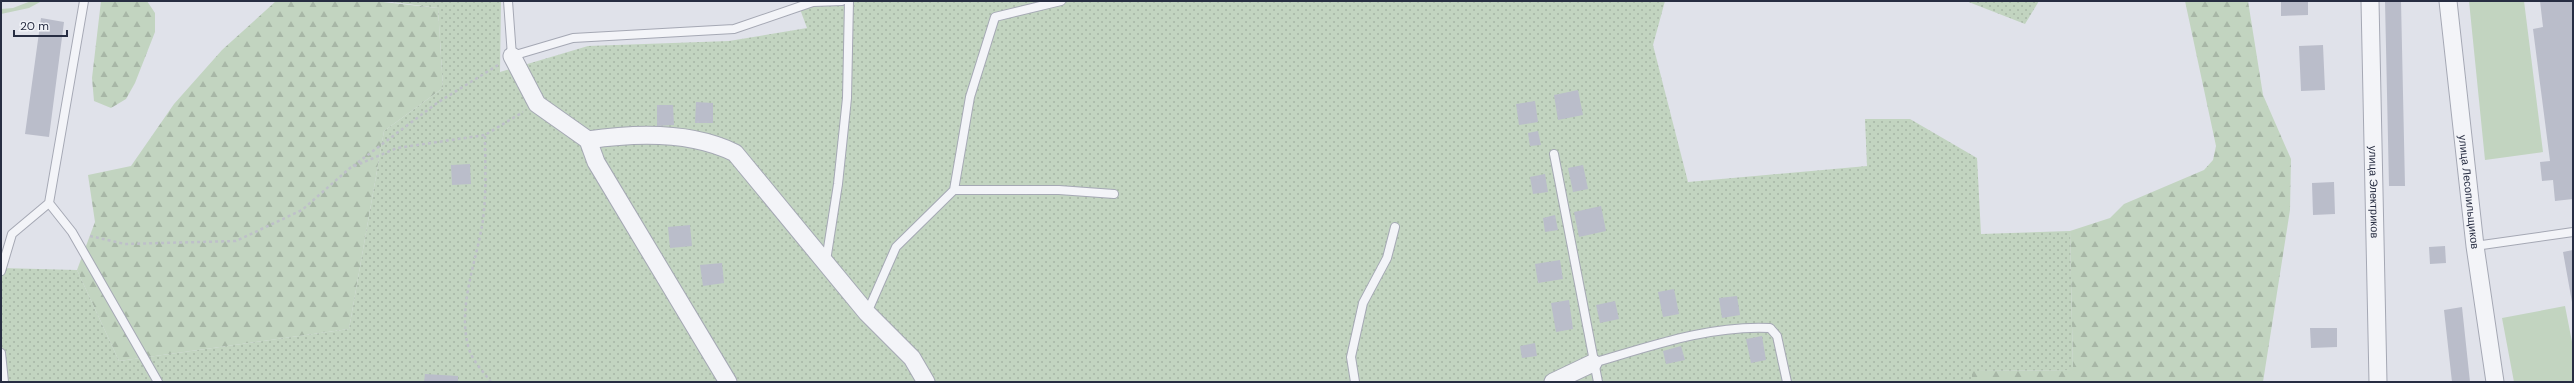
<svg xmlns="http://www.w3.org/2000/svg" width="2574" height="383" font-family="'DM Sans',sans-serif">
  <defs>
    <pattern id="forest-firs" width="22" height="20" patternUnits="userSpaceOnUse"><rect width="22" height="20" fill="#c2d4c0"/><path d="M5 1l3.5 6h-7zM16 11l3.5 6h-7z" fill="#a7b6a6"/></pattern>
    <pattern id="garden-dots" width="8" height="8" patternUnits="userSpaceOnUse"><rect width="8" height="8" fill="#c2d4c0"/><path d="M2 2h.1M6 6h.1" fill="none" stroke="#a7b6a6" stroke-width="1.8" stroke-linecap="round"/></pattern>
  </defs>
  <rect width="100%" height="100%" fill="#e0e2ea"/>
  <path fill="url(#forest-firs)" d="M101,1H147L155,13V32L135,83L126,99L111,108L94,101L92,78Z
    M276,1H374L438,8L443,88L384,131L349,329L119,361L77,270L95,222L88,175L131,166L174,104L222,50Z
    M2185,1H2248L2263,95L2291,159L2290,210L2263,382H1972V371L2073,370L2070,231L2110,218L2124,204L2204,170L2213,160L2216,146Z"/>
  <path fill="#c2d4c0" d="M31,1H42L29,8L1,14V9L13,8Z
    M2469,1H2524L2543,152L2485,160Z
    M2565,306L2573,347V382H2514L2502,318Z"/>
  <path fill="url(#garden-dots)" d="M384,1H501L500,72L588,46L729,41L807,28L797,1H1665L1653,45L1688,182L1867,166L1865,119H1910L1977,158L1981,234L2070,231L2073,370L1972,371V382H1V268L77,270L119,361L349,329L384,131L443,88L438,8Z
    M1966,1H2039L2025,24Z"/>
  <path fill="#babdca" d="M2281,1H2308V15L2281,16Z
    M2385,1H2401L2405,186H2389Z
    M2540,1H2573V199L2555,201L2553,180L2542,181L2540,162L2550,161L2533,29L2543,27Z
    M41,18L64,22L49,137L25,134Z
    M2323,45L2325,90L2301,91L2299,46Z
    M1578,90L1583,115L1558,120L1554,95Z
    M1535,101L1538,122L1519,125L1516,104Z
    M696,102L713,103V123H695Z
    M657,105H673L674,125L657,126Z
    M1538,131L1541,145L1530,146L1528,133Z
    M470,164L471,184L452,185L451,165Z
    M1583,165L1588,189L1573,192L1568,168Z
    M1545,174L1548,192L1533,194L1530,177Z
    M2334,182L2335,214L2313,215L2312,183Z
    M1601,206L1606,231L1579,237L1574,212Z
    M1555,215L1558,230L1545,232L1543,218Z
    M690,225L692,246L670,248L668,227Z
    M2445,246L2446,263L2430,264L2429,247Z
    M2573,250V302H2572L2563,252Z
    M1560,260L1563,279L1538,283L1535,264Z
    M722,263L724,283L703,286L700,265Z
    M1674,289L1679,314L1663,317L1658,292Z
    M1737,296L1740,315L1722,318L1719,298Z
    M1569,300L1573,329L1556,332L1551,303Z
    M1615,301L1619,319L1600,323L1596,305Z
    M2462,307L2470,382H2452L2444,310Z
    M2310,328H2337V347L2311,348Z
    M1762,336L1766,360L1751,363L1746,339Z
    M1535,343L1537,356L1522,358L1520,346Z
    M1681,346L1685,360L1666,364L1663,351Z
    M425,374L458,376V382H424Z"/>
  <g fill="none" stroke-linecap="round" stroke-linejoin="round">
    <defs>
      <path id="service" d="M84,1L49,203L72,232L158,382
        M508,1L512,56L573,38L734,29L813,2L842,1
        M1554,154L1598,382
        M954,190H1059L1114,194
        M2475,246L2573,232
        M826,261L838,184L847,98L849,1
        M1,271L12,234L49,203
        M867,313L896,247L954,190L970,97L995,17L1061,1
        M1,353L4,382
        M1593,363C1651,346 1710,325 1770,328L1777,336L1787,382
        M1355,382L1351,357L1363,303L1387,258L1395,227"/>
      <g id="minor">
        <path id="s1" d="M2370,1L2378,382"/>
        <path id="s2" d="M2448,1L2475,246L2495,382"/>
        <path d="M512,56L537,104L588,140C635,133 691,131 735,153L867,313L912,358L926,382"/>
        <path d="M588,140L596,162L728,382"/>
        <path d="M1553,382L1593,363"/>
      </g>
    </defs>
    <use href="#service" stroke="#a5a8b4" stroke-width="10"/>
    <use href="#minor" stroke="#a5a8b4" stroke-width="19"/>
    <path stroke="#bec0c9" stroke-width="2.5" stroke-dasharray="3 3" stroke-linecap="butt" d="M353,166L437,103L498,65
      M90,236L125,244L236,241L302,210L350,168L397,148L485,135
      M491,382C484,373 474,362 470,352C456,312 475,266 482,226C487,196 485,165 485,135L523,112"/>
    <use href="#service" stroke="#f3f4f8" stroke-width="8"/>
    <use href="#minor" stroke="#f3f4f8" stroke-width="17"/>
  </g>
  <g text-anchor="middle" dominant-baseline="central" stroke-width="3.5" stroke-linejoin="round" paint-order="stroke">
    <g font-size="11" fill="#272d42" stroke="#f0f2f7">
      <text stroke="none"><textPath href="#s1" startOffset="191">улица Электриков</textPath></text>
      <text stroke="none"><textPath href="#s2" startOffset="192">улица Лесопильщиков</textPath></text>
    </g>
  </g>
  <rect width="2574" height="383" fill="none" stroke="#272d42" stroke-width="4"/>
  <path d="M14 30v6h53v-6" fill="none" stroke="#272d42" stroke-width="2"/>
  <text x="20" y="30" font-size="12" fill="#272d42" stroke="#f0f2f7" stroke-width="3" paint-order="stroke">20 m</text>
</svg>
